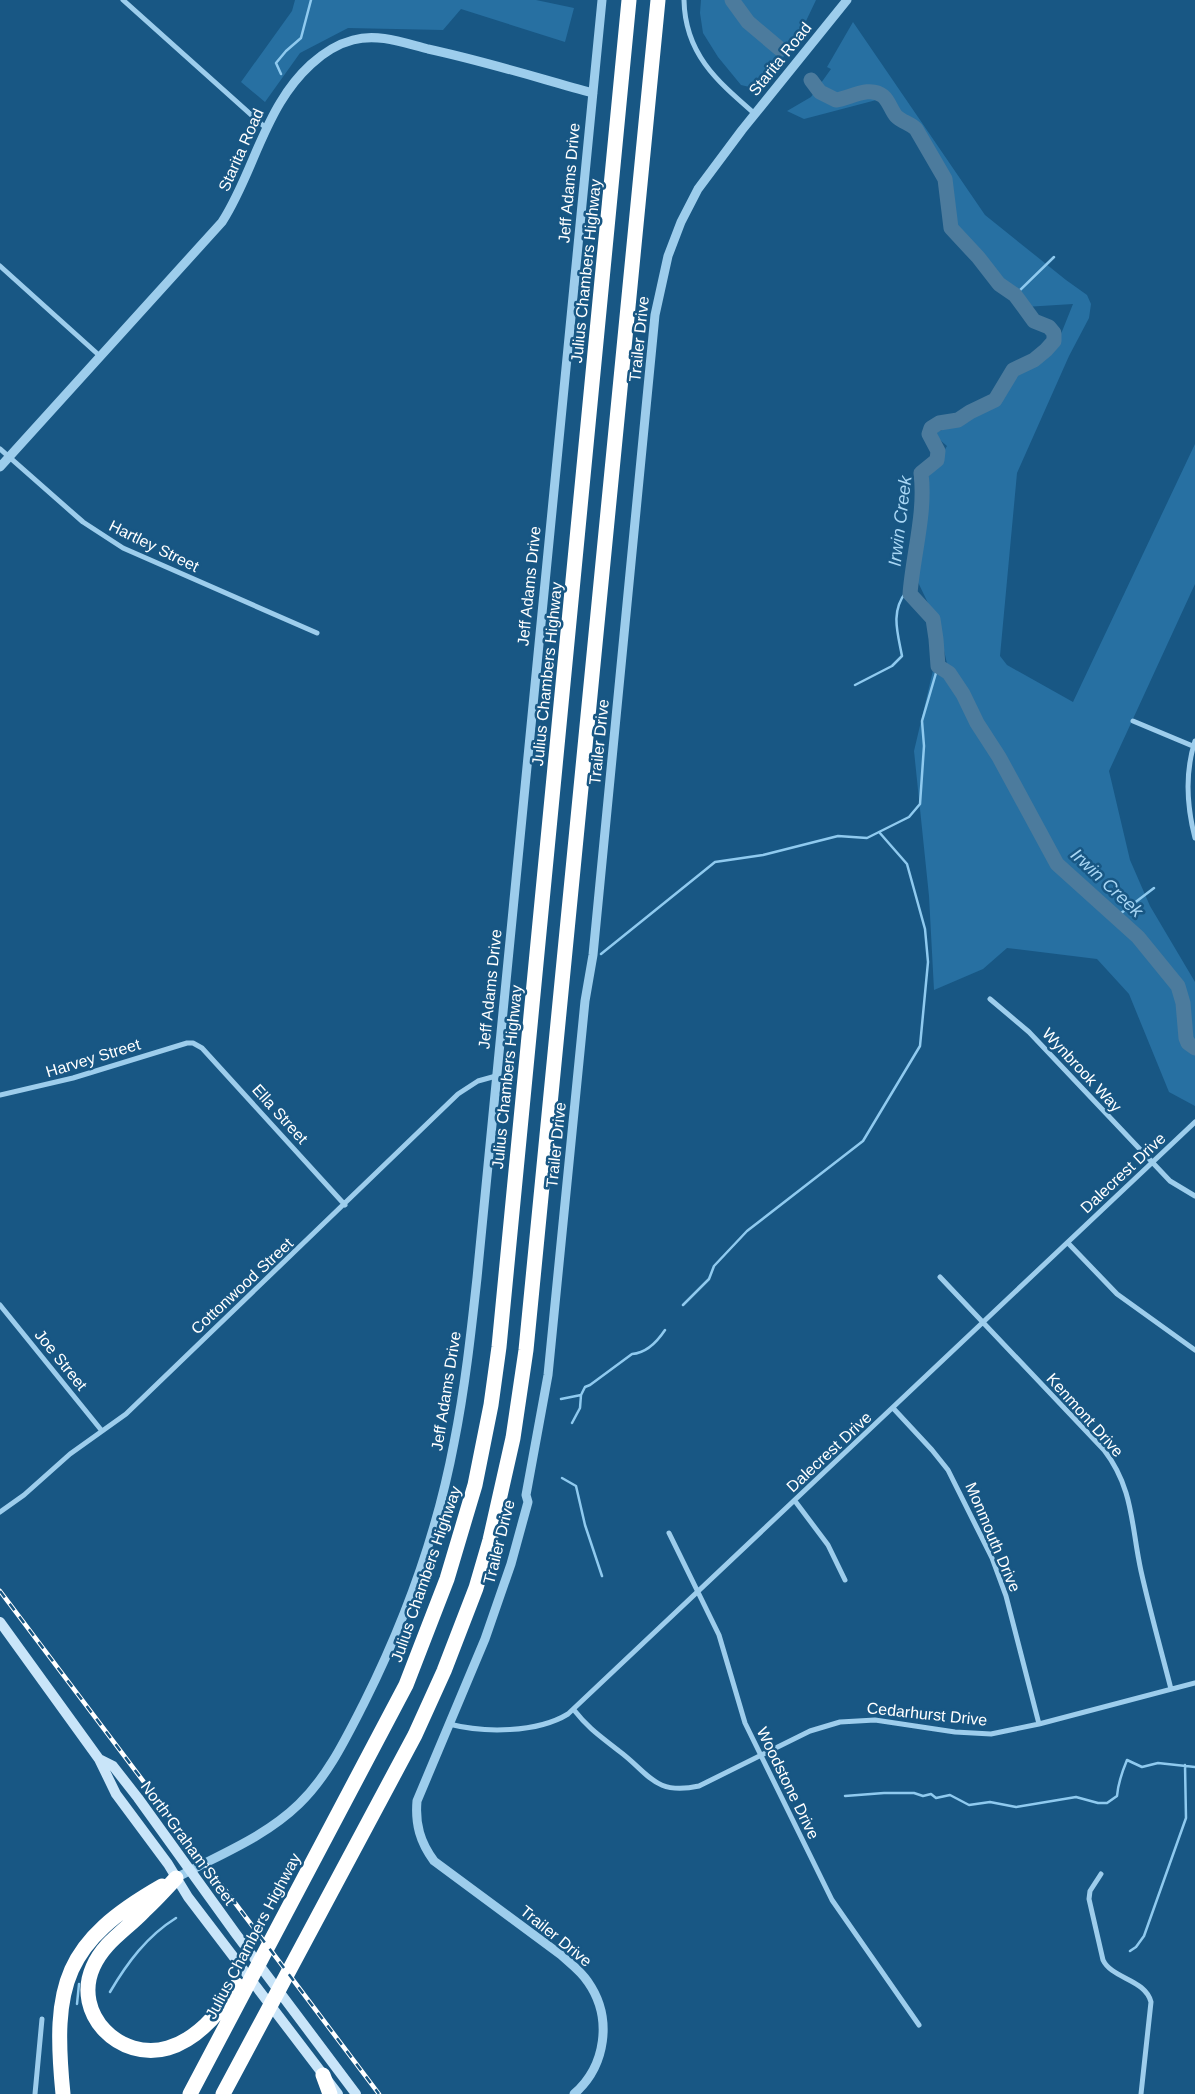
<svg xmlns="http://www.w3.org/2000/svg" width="1195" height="2094" font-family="Helvetica,sans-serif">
  <rect width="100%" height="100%" fill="#185784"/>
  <path fill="#2770a2" d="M295,0H536L574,8L565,42L461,9L443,30L348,28L300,53L265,102L241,82L292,11Z
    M701,0H816L797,40L758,89L741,85L718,57L703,33L700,13Z
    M853,22L985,215L1066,280L1087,295L1091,304L1089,318L1069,356L1017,473L1000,656L1007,665L1073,702L1195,444V584L1109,771L1130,860L1150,906L1195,982V1106L1169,1092L1129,994L1097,959L1007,948L983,969L934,990L929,896L914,751L935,662L948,668L938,624L916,578L926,481L947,446L933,434L994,407L1008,392L1014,369L1057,344L1073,304L1025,307L1014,291L972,255L948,219L942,176L920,133L897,119L884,98L804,119L787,111L811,97L831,69L827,67Z"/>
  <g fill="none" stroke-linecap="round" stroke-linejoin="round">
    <path stroke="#8fcaef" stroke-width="2.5" d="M281,74L276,63L286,51L301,38L311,0
      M1015,295L1054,257
      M855,685L892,666L902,656C898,634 890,612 906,592L910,594
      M1116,917L1154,888
      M601,954L715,862L763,855L838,836L867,838L909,817L920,804L924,746L922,721L938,666
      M683,1305L709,1279L714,1266L747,1231L863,1141L920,1046L928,962L925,929L907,864L879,832
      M561,1399L581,1395
      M572,1423L580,1408L581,1395L585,1387L590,1385L632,1354C647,1353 657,1342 665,1330
      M562,1478L576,1486L585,1525L602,1576
      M845,1796L884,1793H914L923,1796L931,1794L936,1798L950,1795L969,1805L990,1802L1016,1807L1076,1797L1098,1803H1107L1117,1796C1118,1783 1122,1772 1127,1760L1142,1767L1158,1763L1195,1767
      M1130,1951L1136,1947L1144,1936L1186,1818L1185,1765
      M110,1992C127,1963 147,1936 176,1918
      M77,2004L79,1984"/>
    <path stroke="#4c7b9d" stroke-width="15" d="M732,0L748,22L780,49
      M811,80L820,92L836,100C850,98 870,85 883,96C889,101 891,110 896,116C902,122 910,123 916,129L945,179L951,228L978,257L999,284L1015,295L1034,321L1049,327L1054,333V341L1046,350L1034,360L1013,370L995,400L970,412L958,420L939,423L931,428L929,434L938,451L937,460L921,473C926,513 913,554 910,594L933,619L936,639L938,666L949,673L963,694L977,723L999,757L1057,864L1138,937L1178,986L1183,1003L1186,1038L1188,1043L1195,1048"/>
    <path stroke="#9dcdec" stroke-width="5" d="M123,0L267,129
      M684,0C685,54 717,81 755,114
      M0,266L101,357
      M0,449L83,522L123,548L317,633
      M1133,721L1195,747
      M1195,741C1185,772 1187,807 1195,838
      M990,999L1029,1032L1170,1181L1195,1196
      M0,1095L73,1078L187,1043H193L202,1048L345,1205
      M1068,1243L1117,1294L1195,1350
      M940,1277L1104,1450C1134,1489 1131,1526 1141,1571C1150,1611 1161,1650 1171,1689
      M0,1305L102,1431
      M893,1408L932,1450L948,1470L992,1558L1006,1596L1039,1724
      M795,1501L828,1545L845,1580
      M0,1512L24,1495L70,1454L126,1414L458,1094L478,1081L496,1076
      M669,1533L719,1635L745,1723L832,1900L919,2025
      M574,1710C589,1729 600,1736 619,1751C649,1773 654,1796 699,1786L810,1731L840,1722L875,1720L955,1732L991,1734L1039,1724L1195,1683
      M449,1724C484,1733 537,1733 568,1714L1195,1122
      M1101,1874L1090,1891L1089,1899L1103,1960C1112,1979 1145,1979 1151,2002L1141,2094
      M35,2094L42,2019"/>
    <path stroke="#9dcdec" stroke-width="9" d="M0,467L222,222C246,185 257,141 280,103C296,76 322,48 353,40C378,33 404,43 428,49C484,61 538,78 593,93
      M176,1878C218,1855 264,1838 299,1804C328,1776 346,1738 364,1703C405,1621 437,1533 454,1443C465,1388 471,1333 477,1278L602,0
      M574,2094C606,2066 613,2018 588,1982C581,1971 571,1964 561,1955L434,1861C420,1842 415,1824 417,1801L485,1639L511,1564L528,1502L526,1495L548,1375L585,1001L593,955L655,315L668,256L681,222L698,189L742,130L847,0"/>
    <path stroke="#c9e5f9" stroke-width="10" d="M0,1622L99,1759L116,1794L168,1864L188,1897L338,2094
      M99,1759L113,1766L138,1798L236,1934L356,2094"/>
    <path stroke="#fff" stroke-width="15" d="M176,1878C166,1889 155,1901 144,1911C126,1930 104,1942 93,1967C72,2014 120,2062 168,2048C199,2039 221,2011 237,1985
      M323,2075L330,2094
      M63,2094C52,1984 64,1942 162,1886
      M190,2094L406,1685L447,1579L475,1485L491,1405L499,1347L629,0
      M223,2094L415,1735L444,1671L476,1588L490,1540L513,1438L526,1350L658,0"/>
    <defs>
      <path id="rail" d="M0,1591L379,2094"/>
    </defs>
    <use href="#rail" stroke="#fff" stroke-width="4.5"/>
    <use href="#rail" stroke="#185784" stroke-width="2.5" stroke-dasharray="8" stroke-linecap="butt"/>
  </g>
  <g text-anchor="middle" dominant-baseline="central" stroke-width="5" stroke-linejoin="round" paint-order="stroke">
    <g font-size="16" fill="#fff" stroke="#185784">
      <text transform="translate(780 59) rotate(-51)">Starita Road</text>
      <text transform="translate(241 150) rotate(-66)">Starita Road</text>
      <text transform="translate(569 183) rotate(-85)">Jeff Adams Drive</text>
      <text transform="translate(586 271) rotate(-84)">Julius Chambers Highway</text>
      <text transform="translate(639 339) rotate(-84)">Trailer Drive</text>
      <text transform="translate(154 546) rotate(26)">Hartley Street</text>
      <text transform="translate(529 586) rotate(-84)">Jeff Adams Drive</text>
      <text transform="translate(547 674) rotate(-84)">Julius Chambers Highway</text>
      <text transform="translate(599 742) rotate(-84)">Trailer Drive</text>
      <text transform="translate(490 989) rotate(-84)">Jeff Adams Drive</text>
      <text transform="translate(93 1058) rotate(-17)">Harvey Street</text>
      <text transform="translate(1082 1070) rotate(47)">Wynbrook Way</text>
      <text transform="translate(507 1077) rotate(-84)">Julius Chambers Highway</text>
      <text transform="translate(280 1114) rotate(48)">Ella Street</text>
      <text transform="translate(556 1145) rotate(-84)">Trailer Drive</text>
      <text transform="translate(1123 1173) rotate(-43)">Dalecrest Drive</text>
      <text transform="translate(242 1286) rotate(-43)">Cottonwood Street</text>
      <text transform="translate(61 1360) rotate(51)">Joe Street</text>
      <text transform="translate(446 1391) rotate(-81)">Jeff Adams Drive</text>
      <text transform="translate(1085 1415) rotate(48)">Kenmont Drive</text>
      <text transform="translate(829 1452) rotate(-43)">Dalecrest Drive</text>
      <text transform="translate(993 1537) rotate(67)">Monmouth Drive</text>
      <text transform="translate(499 1542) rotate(-76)">Trailer Drive</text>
      <text transform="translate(426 1574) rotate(-71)">Julius Chambers Highway</text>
      <text transform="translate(927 1714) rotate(6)">Cedarhurst Drive</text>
      <text transform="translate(788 1783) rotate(64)">Woodstone Drive</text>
      <text transform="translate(188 1843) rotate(54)">North Graham Street</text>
      <text transform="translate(253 1936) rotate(-62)">Julius Chambers Highway</text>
      <text transform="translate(556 1936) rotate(39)">Trailer Drive</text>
    </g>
    <g font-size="18" font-style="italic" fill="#a8d6f4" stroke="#185784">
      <text transform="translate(900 521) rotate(-83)">Irwin Creek</text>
      <text transform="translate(1107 883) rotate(43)">Irwin Creek</text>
    </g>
  </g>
</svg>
